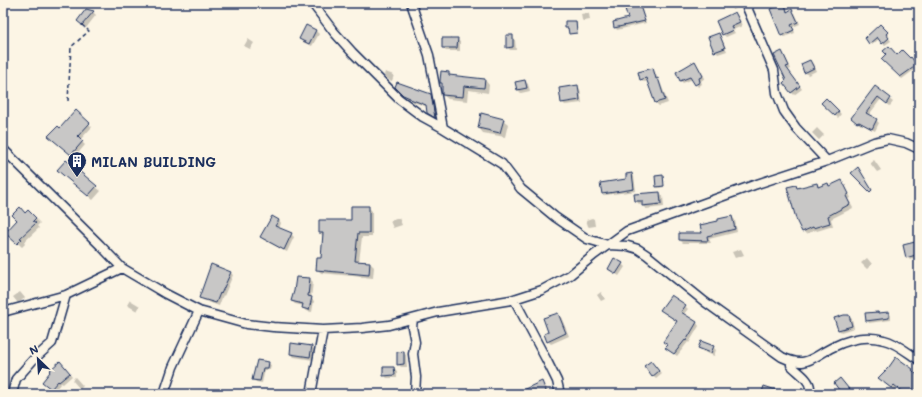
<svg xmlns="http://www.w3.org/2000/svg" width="922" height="397" font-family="Mali,sans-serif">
  <rect width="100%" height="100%" fill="#fcf5e5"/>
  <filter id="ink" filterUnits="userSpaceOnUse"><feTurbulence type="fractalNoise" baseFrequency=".025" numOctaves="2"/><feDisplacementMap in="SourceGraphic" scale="8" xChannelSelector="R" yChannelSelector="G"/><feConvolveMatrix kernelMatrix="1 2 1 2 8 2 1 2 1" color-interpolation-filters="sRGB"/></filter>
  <g filter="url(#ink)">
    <path fill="#0003" d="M624,3H640L646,23L617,30L615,27L629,19Z
      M729,3H735L737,8L733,10Z
      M861,3H869L864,6Z
      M785,5L787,7L788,12L792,11L795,13L800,24L793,27L795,33L784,37L782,35Z
      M87,10L93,12L96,15L86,28L81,24Z
      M587,13L589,14L590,20L583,21L582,20L581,14Z
      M735,13L738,16L742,26L733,30L735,33L726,37L723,34Z
      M576,22L577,23V34H571L570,33L569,29H567L566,27Z
      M880,25L889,35L888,37L891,41L885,45L879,39L872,45L869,43Z
      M307,26L316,31L319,34L312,46L303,42L300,39Z
      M718,34L721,37L727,51L718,54L715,51Z
      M512,36L515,39L516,50H510L507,47Z
      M248,39L254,43L250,49L244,46Z
      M457,39L460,42V51H446L443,48Z
      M781,52L784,54L791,69L788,70L802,89L794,95L784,83L787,81Z
      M897,57L910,59L913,60L918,67L902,79L882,59Z
      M810,61L813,64L816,71L808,75L805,72Z
      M695,62L697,65L705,78L701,81L702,84L698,87L693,79L683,83L681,81Z
      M652,69L655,72L658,80L660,82L668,103L659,106L656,103L648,81L644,82L641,79Z
      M385,72L394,75L392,81L389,80L384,75Z
      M448,73L452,76L485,80L489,85L488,93L469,90L468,101L448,99L443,95V85L441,82Z
      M525,81L528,84L530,91L521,93L518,90Z
      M577,86L580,89L582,103L565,105L562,102Z
      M396,87L430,95L433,98L437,119L431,115L428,107L413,102L411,99L407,98Z
      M875,87L893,102L890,106L881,99L868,116L876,120L879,123L875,131L862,124L861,125L855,121Z
      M826,99L841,114L838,118L822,103Z
      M76,112L92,127L80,140L85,145L74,158L53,139L60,129Z
      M503,120L508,124L505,137L483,133L479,128Z
      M817,128L824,135L819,140L812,133Z
      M874,160L881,170L877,172L870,163Z
      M63,174L96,187L101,191L93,200Z
      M632,174L634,176L636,191L605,195L603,193L627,180Z
      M662,177L663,178L664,187L658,188L657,186Z
      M842,182L845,185L851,198L848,199L853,208L831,219L833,226L817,231L816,230L806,234L803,231L796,186L798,188L817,184L820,187L827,184L830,187Z
      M660,193L663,196L664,207L646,209L643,206V203L639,204L636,201Z
      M368,207L372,211V237H362L359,262L370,263L374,267L373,278L321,273L317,269L321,259L324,237L320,233L352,221Z
      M28,211L40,223L37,226L39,228L24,242L25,244L22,247L7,233Z
      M732,217L735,220L737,232L709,239L711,243H683L680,240L704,234Z
      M399,218L402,225L393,228L390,221Z
      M592,218L594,219L595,226L589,227L588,226L586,220Z
      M279,220L281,223L279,229L291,234L294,237L287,252L264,240L261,237Z
      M919,242V257L910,260L907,257Z
      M741,249L744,255L735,258L732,252Z
      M867,258L872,264L867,269L861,263Z
      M622,264L625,267L619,276L609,269Z
      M230,272L233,275L224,296L223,295L219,306L203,300L200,297Z
      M310,279L313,282L311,298L314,301L312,312L306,311L303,308L304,306L295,304L292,301Z
      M20,292L25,298L18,303L13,297Z
      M601,292L605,299L601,301L597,295Z
      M130,300L140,306L137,311L127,305Z
      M685,306L688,309L683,315L697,323L699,326L689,343L688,342L677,356L669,350L668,345L678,322L664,313Z
      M888,313L891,315V320L869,323L867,320Z
      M558,314L561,317L569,336L551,344L548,341L549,333Z
      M848,316L852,319L854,328L841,332L838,329Z
      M312,347L315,350L313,360L294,357L291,354Z
      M713,347L716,350L714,356L702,351L699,348Z
      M403,352L406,355L407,367H401L398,364Z
      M257,361L268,363L271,365L270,370H265L262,383L256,382L254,379Z
      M654,365L662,374L656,379L653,376Z
      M63,366L72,376L63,384L61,383L54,391L46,385Z
      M394,368L397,371V378H387L384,375Z
      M912,370L919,378V394H906L897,387L894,391L882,381Z
      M75,377L83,386L80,389L72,380Z
      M541,382L546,387L549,394H524Z"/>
    <path fill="#c8c7c6" stroke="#1b2f5e" d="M623,3H639L645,21L614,28L613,22L628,18Z
      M785,4L787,12L792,9L798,22L791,25L794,30L781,36L770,9Z
      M86,9L94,11L82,25L77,21Z
      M735,12L740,22L731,26L733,30L722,35L716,21Z
      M565,21H576L577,33L569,34L568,28H565Z
      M880,24L888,32L886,34L889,38L882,44L877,37L869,44L865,38Z
      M306,25L316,30L309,44L299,39Z
      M719,33L725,48L714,52L708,37Z
      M506,35H513V47L506,48Z
      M442,38H458L457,48H442Z
      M889,46L897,55L902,50L910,58L911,57L917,65L900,77L881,59L886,54L883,51Z
      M782,51L789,66L786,67L800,86L791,93L783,83L786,80L774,55Z
      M810,60L814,68L804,73L801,64Z
      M695,61L703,76L699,78L700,82L695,85L690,77L680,81L676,72L685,67Z
      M653,68L656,79L658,78L665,100L655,103L646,78L640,80L638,72Z
      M441,71L449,72V75L485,79L484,88L464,86L463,97L442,95V83H440V81Z
      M525,80L527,88L517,90L515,82Z
      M397,82L431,94L435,118L427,113L426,105L410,99V98L403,95L395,87Z
      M578,85L580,100L561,103L559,88Z
      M875,86L891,98L887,104L878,97L866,113L877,119L872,129L859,122L857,123L851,118Z
      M826,98L839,111L835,116L821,103Z
      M76,110L90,123L78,136L83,141L71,155L48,136L58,126L60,128Z
      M481,113L504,119L500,133L478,128Z
      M66,160L97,186L88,196L57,170Z
      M858,167L872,190L870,192L851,173Z
      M632,173L634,189L602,194L600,183L626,179V174Z
      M663,175L664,186L656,187L655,176Z
      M842,180L849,194L846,196L850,204L828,216L830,223L813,228V227L802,232L797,222L787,187L796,185L797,188L817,183L818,187L828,183L829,186Z
      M660,192L661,204L642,206V201H635L634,194Z
      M351,206H369V233H358L355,261L370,262L369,275L316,270L317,258H321L323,233H319V220H351Z
      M20,207L25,213L28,210L36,218L33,221L36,223L20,238L22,239L17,244L5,233L17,220L12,215Z
      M272,216L279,220L275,226L292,233L284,250L260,237Z
      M732,216L735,229L707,236L708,241L679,240V233H702L700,225L718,221V219Z
      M919,241V254L906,258L903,245Z
      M614,258L623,263L616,274L608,269Z
      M211,264L231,272L221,294L220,293L216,303L199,298Z
      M296,277L310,278L308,296L312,297L309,310L302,308L303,304L291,301L294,291Z
      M671,295L686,305L681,312L697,322L686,341L685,340L674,354L665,348L668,345L663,342L677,321L660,310Z
      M878,312V313L889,312V318L866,321L865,313Z
      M558,313L566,333L547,342L544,334L548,332L543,318Z
      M844,315H849L852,326L838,330L834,318Z
      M701,341L714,346L711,353L698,348Z
      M291,343L312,346L310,357L290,354Z
      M404,351V364L397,365V352Z
      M896,357L913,369L912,370L919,377V394H905L894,385L891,388L878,378L889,367Z
      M257,360L269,362L268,368H263L260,381L252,380Z
      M60,361L70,373L59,382L58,381L51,389L42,382L50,372L49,371Z
      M651,361L659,371L652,377L644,366Z
      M383,367H394L395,375L383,376Z
      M840,378L853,394H842L834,383Z
      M542,381L547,394H514Z
      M764,386L785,393V394H767L762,392Z"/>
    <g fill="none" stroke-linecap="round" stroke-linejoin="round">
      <defs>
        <path id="street" d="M312,3L334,32L352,52L399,99L423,117L443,128L502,164L521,189L555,217L587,239L608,245L628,246L638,249L647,255L705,302L782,357C807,369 812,357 833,347C849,339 867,335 884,340C897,343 908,353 919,360
          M411,3L429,55L443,128
          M745,3L774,70L777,93L784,111L796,128L827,161
          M3,149L100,245L122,268L166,294L199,311L246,324L273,327L323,330L362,328L389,325L438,312L511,300L542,290L570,275L594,255L627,231L754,185L827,161L874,142L888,139L906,143L919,149
          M514,299L547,361L557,381L560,394
          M3,312L66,295L122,268
          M413,319L412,327L415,342L413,354L416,377L415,394
          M791,362V365C796,371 810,379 810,388C810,390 808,392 808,394
          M12,394L13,390L16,379L33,360L52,343L66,295
          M164,394L173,367L199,311
          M311,394L323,330"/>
      </defs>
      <use href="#street" stroke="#1b2f5e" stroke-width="11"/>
      <path stroke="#1b2f5e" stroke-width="1.5" stroke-dasharray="4 3" stroke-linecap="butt" d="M68,101L71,47L89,31L82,25L85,28"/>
      <use href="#street" stroke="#fcf5e5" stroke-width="8"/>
    </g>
  </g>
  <defs>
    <symbol id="building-pin" viewBox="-11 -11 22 30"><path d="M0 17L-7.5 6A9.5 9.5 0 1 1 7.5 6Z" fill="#1b2f5e" stroke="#fcf5e5"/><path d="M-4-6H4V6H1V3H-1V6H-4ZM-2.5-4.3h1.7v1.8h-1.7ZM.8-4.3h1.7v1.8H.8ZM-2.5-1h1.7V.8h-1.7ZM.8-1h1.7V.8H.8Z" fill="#fff"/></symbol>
  </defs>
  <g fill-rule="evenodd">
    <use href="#building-pin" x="66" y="150" width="22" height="30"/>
  </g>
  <g text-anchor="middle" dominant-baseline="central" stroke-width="3.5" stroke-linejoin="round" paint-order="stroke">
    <g font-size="14" font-weight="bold" fill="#1b2f5e" stroke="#fcf5e5" text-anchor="start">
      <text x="91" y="161">MILAN BUILDING</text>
    </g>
  </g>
  <rect width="922" height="397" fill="none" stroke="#fcf5e5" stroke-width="16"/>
  <rect x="8" y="8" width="906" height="381" fill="none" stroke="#1b2f5e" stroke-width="1.5" filter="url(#ink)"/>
  <g transform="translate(38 359) rotate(335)" stroke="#fcf5e5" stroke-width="3" paint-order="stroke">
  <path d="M0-3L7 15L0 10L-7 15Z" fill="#1b2f5e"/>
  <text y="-6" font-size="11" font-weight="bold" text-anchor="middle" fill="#1b2f5e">N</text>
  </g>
</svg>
